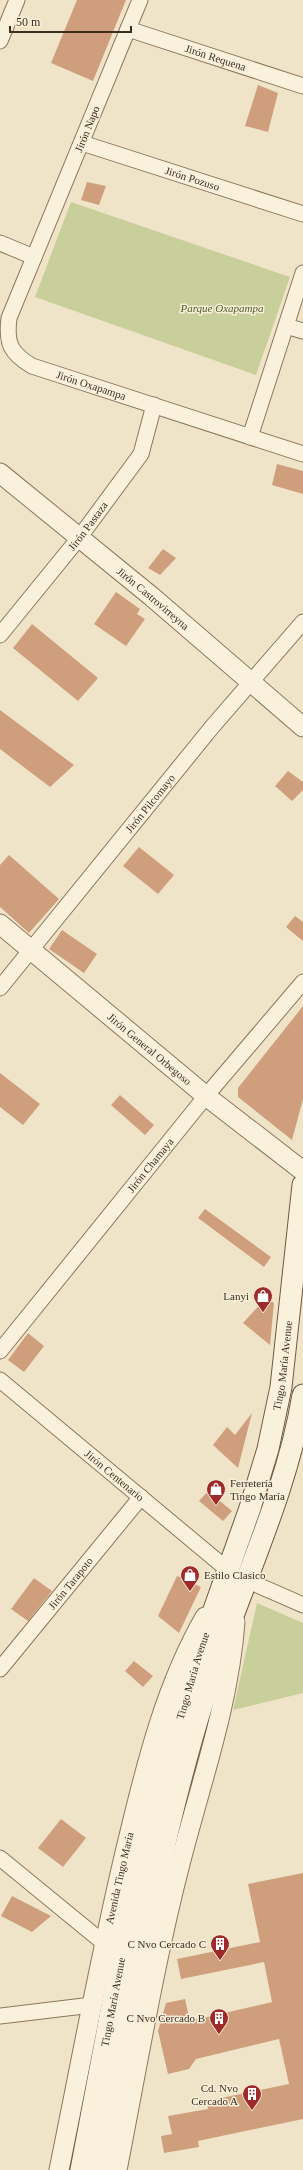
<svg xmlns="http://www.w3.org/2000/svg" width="303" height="2170" font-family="'Times New Roman',serif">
  <rect width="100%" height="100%" fill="#f0e4c8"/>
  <path fill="#c9cf9b" d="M71,202L290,277L256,375L35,297Z
    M257,1603L303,1623V1693L233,1710Z"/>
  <path fill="#cf9f7d" d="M77,0H126L93,81L51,63Z
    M258,85L278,93L268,132L245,126Z
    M87,182L106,186L99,205L81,200Z
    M277,464L303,471V494L272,485Z
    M163,549L176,558L160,575L148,568Z
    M116,592L140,609L137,614L145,619L126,646L94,624Z
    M32,624L98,678L78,701L13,648Z
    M0,710L74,765L50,787L0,749Z
    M288,771L303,782V790L292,801L275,786Z
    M139,847L174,875L158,894L123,866Z
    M9,855L59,899L29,933L0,907V865Z
    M295,916L303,922V941L286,927Z
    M62,930L97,954L84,973L49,949Z
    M303,1006V1099L292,1140L238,1097V1088Z
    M0,1073L40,1104L23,1125L0,1107Z
    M120,1095L154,1125L145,1135L111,1105Z
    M205,1209L271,1257L264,1267L198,1218Z
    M266,1298L274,1303L270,1345L243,1323Z
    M28,1333L44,1346L24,1372L8,1360Z
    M252,1413L238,1468L213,1445L227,1427L235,1435Z
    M208,1491L232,1511L223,1521L199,1501Z
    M177,1576L201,1587L179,1633L158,1616Z
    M34,1578L52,1591L28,1621L11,1609Z
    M134,1661L153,1676L143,1687L125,1671Z
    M61,1819L86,1838L63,1867L38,1848Z
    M303,1873V2119L198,2141L199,2147L164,2153L161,2136L172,2134L168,2116L208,2109L207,2101L289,2084L279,2039L196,2059L189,2069L168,2074L158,2031L166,2003L185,1999L190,2021L272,2002L264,1962L181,1979L177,1959L260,1942L248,1884Z
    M12,1896L51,1916L32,1932L1,1916Z"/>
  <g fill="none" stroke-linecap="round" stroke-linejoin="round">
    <defs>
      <g id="minor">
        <path id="s1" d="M140,0L9,318C6,343 10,353 32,366L303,454"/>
        <path id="s2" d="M128,29L303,86"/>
        <path d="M0,41L17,0"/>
        <path id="s3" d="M82,143L303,214"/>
        <path d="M0,243L34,257"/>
        <path d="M286,326L303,331"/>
        <path d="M250,437L303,273"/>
        <path id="s4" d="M0,635L79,538L141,454L154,405"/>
        <path id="s5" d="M0,988L212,727L303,622"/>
        <path id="s6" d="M0,1351L206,1096L303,982"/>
        <path id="s7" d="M0,1380L228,1570"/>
        <path d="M246,1580L303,1605"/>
        <path id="s8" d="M0,1669L141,1497"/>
        <path d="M0,1858L105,1944"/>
        <path d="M0,2016L92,2005"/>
      </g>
      <g id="tertiary">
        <path id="s9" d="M0,473L151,596L303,727"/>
        <path id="s10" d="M0,924L206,1096L303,1171"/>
        <path id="s11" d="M59,2170C82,2058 102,1946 129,1836C147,1761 166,1685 205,1617"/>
        <path d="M117,2170C137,2068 154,1965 180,1864C200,1785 229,1705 235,1622"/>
      </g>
      <g id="secondary">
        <path id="s12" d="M81,2170L124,1943L158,1793L199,1652L250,1508L268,1449L281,1387L303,1185"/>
        <path d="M99,2170C130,2013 156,1854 203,1701C234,1600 286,1499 303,1395"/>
      </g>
    </defs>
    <use href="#minor" stroke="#8d765c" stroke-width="17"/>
    <use href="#tertiary" stroke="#8d765c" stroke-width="21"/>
    <use href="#secondary" stroke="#6f573f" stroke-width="23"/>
    <use href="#minor" stroke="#faf1dc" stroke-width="15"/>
    <use href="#tertiary" stroke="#faf1dc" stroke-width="19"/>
    <use href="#secondary" stroke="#faf1dc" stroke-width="21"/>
  </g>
  <defs>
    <symbol id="shop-pin" viewBox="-11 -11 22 30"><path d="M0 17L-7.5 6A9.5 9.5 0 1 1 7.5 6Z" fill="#9e2a2b" stroke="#f7eed8"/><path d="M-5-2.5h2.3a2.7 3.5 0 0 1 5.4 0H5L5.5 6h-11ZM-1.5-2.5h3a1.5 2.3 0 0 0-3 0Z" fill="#fff"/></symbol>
    <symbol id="building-pin" viewBox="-11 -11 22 30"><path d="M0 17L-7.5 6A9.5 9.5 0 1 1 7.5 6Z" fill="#9e2a2b" stroke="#f7eed8"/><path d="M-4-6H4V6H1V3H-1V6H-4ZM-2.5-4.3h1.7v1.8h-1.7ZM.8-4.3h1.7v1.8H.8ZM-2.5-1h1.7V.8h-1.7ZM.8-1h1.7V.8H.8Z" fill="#fff"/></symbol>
  </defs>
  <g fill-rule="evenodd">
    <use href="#shop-pin" x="252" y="1285" width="22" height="30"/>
    <use href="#shop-pin" x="205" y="1478" width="22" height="30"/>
    <use href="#shop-pin" x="179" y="1564" width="22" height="30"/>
    <use href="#building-pin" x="209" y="1933" width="22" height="30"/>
    <use href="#building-pin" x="208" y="2007" width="22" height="30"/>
    <use href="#building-pin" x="241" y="2083" width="22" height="30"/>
  </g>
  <g text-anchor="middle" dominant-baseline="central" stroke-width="3" stroke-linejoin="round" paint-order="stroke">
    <g font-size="11" fill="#3d2e20" stroke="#f7eed8">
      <text stroke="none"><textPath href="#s2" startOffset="92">Jirón Requena</textPath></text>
      <text transform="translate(87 129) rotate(-68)">Jirón Napo</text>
      <text stroke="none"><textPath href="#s3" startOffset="116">Jirón Pozuso</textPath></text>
      <text stroke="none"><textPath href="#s1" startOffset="464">Jirón Oxapampa</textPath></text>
      <text stroke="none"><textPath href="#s4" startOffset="140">Jirón Pastaza</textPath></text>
      <text stroke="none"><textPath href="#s9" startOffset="198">Jirón Castrovirreyna</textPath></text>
      <text stroke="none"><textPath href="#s5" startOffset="238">Jirón Pilcomayo</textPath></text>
      <text stroke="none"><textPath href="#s10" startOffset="195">Jirón General Orbegoso</textPath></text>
      <text stroke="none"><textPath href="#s6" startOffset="239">Jirón Chamaya</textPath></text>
      <text stroke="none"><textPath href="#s12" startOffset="831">Tingo María Avenue</textPath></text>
      <text stroke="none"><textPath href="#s7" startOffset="149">Jirón Centenario</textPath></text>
      <text stroke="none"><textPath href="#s8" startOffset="111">Jirón Tarapoto</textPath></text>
      <text stroke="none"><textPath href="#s12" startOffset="507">Tingo María Avenue</textPath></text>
      <text stroke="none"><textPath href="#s11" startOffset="298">Avenida Tingo María</textPath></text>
      <text stroke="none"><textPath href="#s12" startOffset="171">Tingo María Avenue</textPath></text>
    </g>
    <g font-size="11" font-style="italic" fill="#4d5a26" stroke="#f7eed8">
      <text x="222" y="308">Parque Oxapampa</text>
    </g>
    <g font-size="11" fill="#3d2e20" stroke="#f7eed8" text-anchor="end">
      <text x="249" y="1296">Lanyi</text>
      <text x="230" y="1483" text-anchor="start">Ferretería<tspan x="230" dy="13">Tingo María</tspan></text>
      <text x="204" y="1575" text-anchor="start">Estilo Clasico</text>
      <text x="206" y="1944">C Nvo Cercado C</text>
      <text x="205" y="2018">C Nvo Cercado B</text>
      <text x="238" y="2088">Cd. Nvo<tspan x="238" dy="13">Cercado A</tspan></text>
    </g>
  </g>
  <path d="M10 26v6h121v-6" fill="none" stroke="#3d2e20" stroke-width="2"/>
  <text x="16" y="26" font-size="12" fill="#3d2e20" stroke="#f7eed8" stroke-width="3" paint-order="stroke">50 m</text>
</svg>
